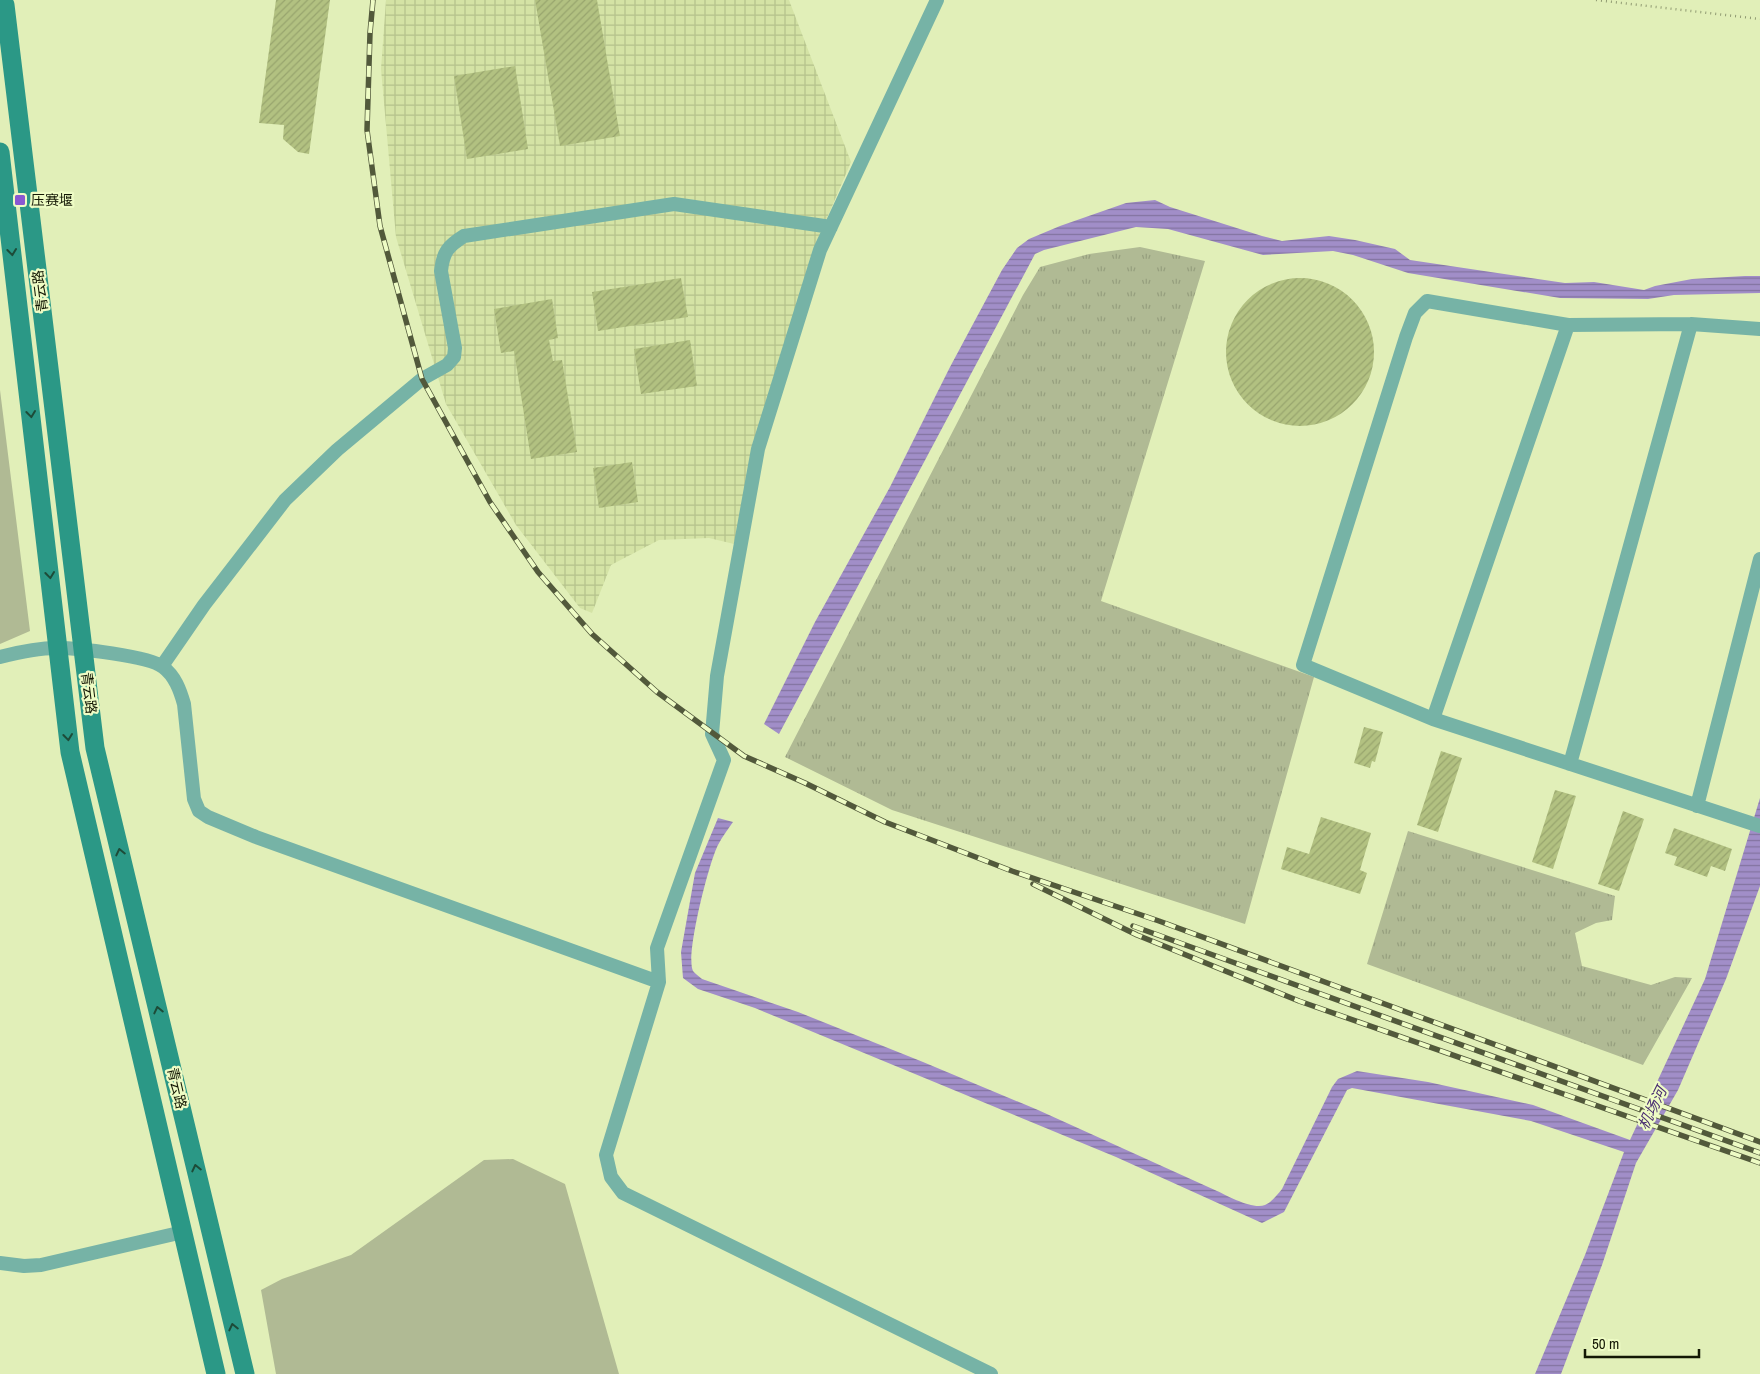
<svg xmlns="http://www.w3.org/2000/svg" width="1760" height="1374" font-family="'Archivo Narrow','Noto Sans SC',sans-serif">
  <defs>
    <pattern id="industrial-grid" width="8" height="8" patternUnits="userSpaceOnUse" patternTransform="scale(1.25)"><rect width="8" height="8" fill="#d4e3a5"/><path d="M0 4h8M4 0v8" fill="none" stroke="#b5c28c"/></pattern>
    <pattern id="grass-tufts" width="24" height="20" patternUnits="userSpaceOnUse" patternTransform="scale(1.25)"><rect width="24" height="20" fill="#b0ba94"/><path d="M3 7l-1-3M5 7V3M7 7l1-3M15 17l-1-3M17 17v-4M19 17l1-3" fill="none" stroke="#969f7e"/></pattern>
    <pattern id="water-rules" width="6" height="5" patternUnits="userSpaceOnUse" patternTransform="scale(1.25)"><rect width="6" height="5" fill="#a18ec8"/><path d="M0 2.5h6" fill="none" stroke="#8273a0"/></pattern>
    <pattern id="building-hatch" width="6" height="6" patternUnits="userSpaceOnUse" patternTransform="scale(1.25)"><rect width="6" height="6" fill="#b2c181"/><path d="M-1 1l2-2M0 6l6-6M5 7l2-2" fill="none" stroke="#98a56e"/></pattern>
  </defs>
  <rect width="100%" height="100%" fill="#e1efb8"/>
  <path fill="url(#industrial-grid)" d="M386,0H789L851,162L818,239L734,544L709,538L659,540L611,565L592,613L580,608L516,525L446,404L396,237L381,69Z"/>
  <path fill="url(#grass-tufts)" d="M1140,247L1205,261L1101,601L1314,677L1245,924L892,810L785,757L1023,295L1040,267L1089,254Z
    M1408,831L1615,896L1612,920L1596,923L1575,933L1582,966L1651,985L1675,977L1692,978L1643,1065L1367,964Z"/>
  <path fill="#b0ba94" d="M0,390L30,631L0,644Z
    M513,1159L565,1184L619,1374H276L261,1290L282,1279L351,1255L484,1160Z"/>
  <path fill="url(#water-rules)" d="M1155,200L1170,207L1262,236L1282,241L1329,236L1355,240L1395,249L1410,260L1565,283L1594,282L1644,290L1655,286L1692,279L1745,276H1760V293L1674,295L1648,299L1560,298L1408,273L1353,255L1333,251L1263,255L1168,229L1136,227L1044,250L1035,254L779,734L764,724L815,622L890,487L950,367L1002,270L1017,248L1029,239L1060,226L1126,203Z
    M1760,798V886L1726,979L1678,1090L1636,1163L1602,1265L1561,1374H1535L1585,1255L1624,1152L1531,1121L1352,1088L1347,1090L1284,1212L1262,1223L1116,1157L755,1008L698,989L683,978L681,952L695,873L718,818L733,822C728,829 722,837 718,845C709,862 685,956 693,971C695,974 699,976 702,979L798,1012L923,1062L1038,1110L1217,1191C1228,1196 1253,1210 1265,1205C1272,1202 1277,1195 1282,1189L1332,1087L1338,1079L1357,1071L1428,1082L1533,1105L1630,1140L1705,979Z"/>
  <path fill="url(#building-hatch)" d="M276,0H330L309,154L298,152L283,139L284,125L259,123Z
    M535,0H597L620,136L560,146Z
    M515,66L528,149L467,159L454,76Z
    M1226 352a74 74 0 1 1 148 0a74 74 0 1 1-148 0Z
    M681,278L688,317L598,331L592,292Z
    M552,299L558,338L549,340L553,361L562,360L577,452L531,459L514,351L501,353L494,309Z
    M690,340L697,386L641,394L634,349Z
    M632,462L638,502L599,508L593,468Z
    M1364,727L1383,732L1375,762L1372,761L1370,768L1354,763Z
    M1441,751L1462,758L1438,832L1417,825Z
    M1555,790L1576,796L1553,869L1532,862Z
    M1623,811L1644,819L1619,891L1598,884Z
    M1321,817L1371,833L1360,870L1367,873L1360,894L1281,869L1287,847L1309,854Z
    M1674,828L1732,849L1725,871L1711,866L1707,877L1674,865L1677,857L1665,853Z"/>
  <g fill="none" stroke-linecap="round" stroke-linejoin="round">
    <path stroke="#909a72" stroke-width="2.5" stroke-dasharray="1 4" stroke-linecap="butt" d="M1596,0L1760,19"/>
    <path stroke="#76b3a6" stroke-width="14" d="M1691,324L1760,329
      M1568,325L1427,301L1415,313L1406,337L1303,665L1433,719L1760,826
      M0,657C19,652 38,648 57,648C77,648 149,656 163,667C175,676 180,690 184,704L194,799L199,811L208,817L256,837L659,982L606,1155L611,1177L623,1193L991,1374
      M162,666L204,605L285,500L337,450L422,379L447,365L454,357L455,348L441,271C443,252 448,246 464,236L674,204L831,227
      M1433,719L1568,325L1691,324L1570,764
      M1697,806L1760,559
      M659,982L657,948L724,760L712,734L717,676L758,449L820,250L937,0
      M0,1263L24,1266L41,1265L183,1232"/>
    <path stroke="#2b9886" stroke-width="19" d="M2,0L5,5L95,748L245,1374
      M0,152L70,752L216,1374"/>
    <defs>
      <path id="rail" d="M373,0L370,33L367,130L380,226L422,379L490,502L538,572L592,634L657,692L744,756L805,783L885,822L1012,871L1159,921L1760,1142
        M1033,884L1137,935L1299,1001L1760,1163
        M1133,926L1760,1153"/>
    </defs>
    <use href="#rail" stroke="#52593b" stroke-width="5.5"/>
    <use href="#rail" stroke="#eefcc5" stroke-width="4" stroke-dasharray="11" stroke-linecap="butt"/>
  </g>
  <defs><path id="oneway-chevron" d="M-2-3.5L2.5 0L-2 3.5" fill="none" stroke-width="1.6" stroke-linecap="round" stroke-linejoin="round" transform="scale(1.25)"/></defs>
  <g stroke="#1d4b38">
    <use href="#oneway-chevron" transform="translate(12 252) rotate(83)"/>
    <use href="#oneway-chevron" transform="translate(31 414) rotate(83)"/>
    <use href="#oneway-chevron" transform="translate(50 575) rotate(83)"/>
    <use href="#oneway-chevron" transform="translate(68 737) rotate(83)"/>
    <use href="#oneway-chevron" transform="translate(120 852) rotate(-103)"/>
    <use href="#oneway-chevron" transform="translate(158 1010) rotate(-103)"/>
    <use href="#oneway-chevron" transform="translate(196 1168) rotate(-103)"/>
    <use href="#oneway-chevron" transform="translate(233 1327) rotate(-103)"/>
  </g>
  <rect fill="#8958d1" stroke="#eefcc5" stroke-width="2" x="14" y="194" width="12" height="12" rx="2.5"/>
  <g text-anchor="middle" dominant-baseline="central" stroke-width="4.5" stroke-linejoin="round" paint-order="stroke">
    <g font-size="14" fill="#131704" stroke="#eefcc5" text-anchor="start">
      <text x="31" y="200">压赛堰</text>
    </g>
    <g font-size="14" fill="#131704" stroke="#eefcc5">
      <text transform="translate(40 291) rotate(-97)">青云路</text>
      <text transform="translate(89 693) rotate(83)">青云路</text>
      <text transform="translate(177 1088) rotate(77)">青云路</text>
    </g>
    <g font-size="15" font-style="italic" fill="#482b71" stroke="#eefcc5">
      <text transform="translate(1652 1108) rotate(-64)">机场河</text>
    </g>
  </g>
  <path d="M1585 1349v8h114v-8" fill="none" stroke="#131704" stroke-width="2.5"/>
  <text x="1592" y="1349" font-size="15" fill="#131704" stroke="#eefcc5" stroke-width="4" paint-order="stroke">50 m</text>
</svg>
